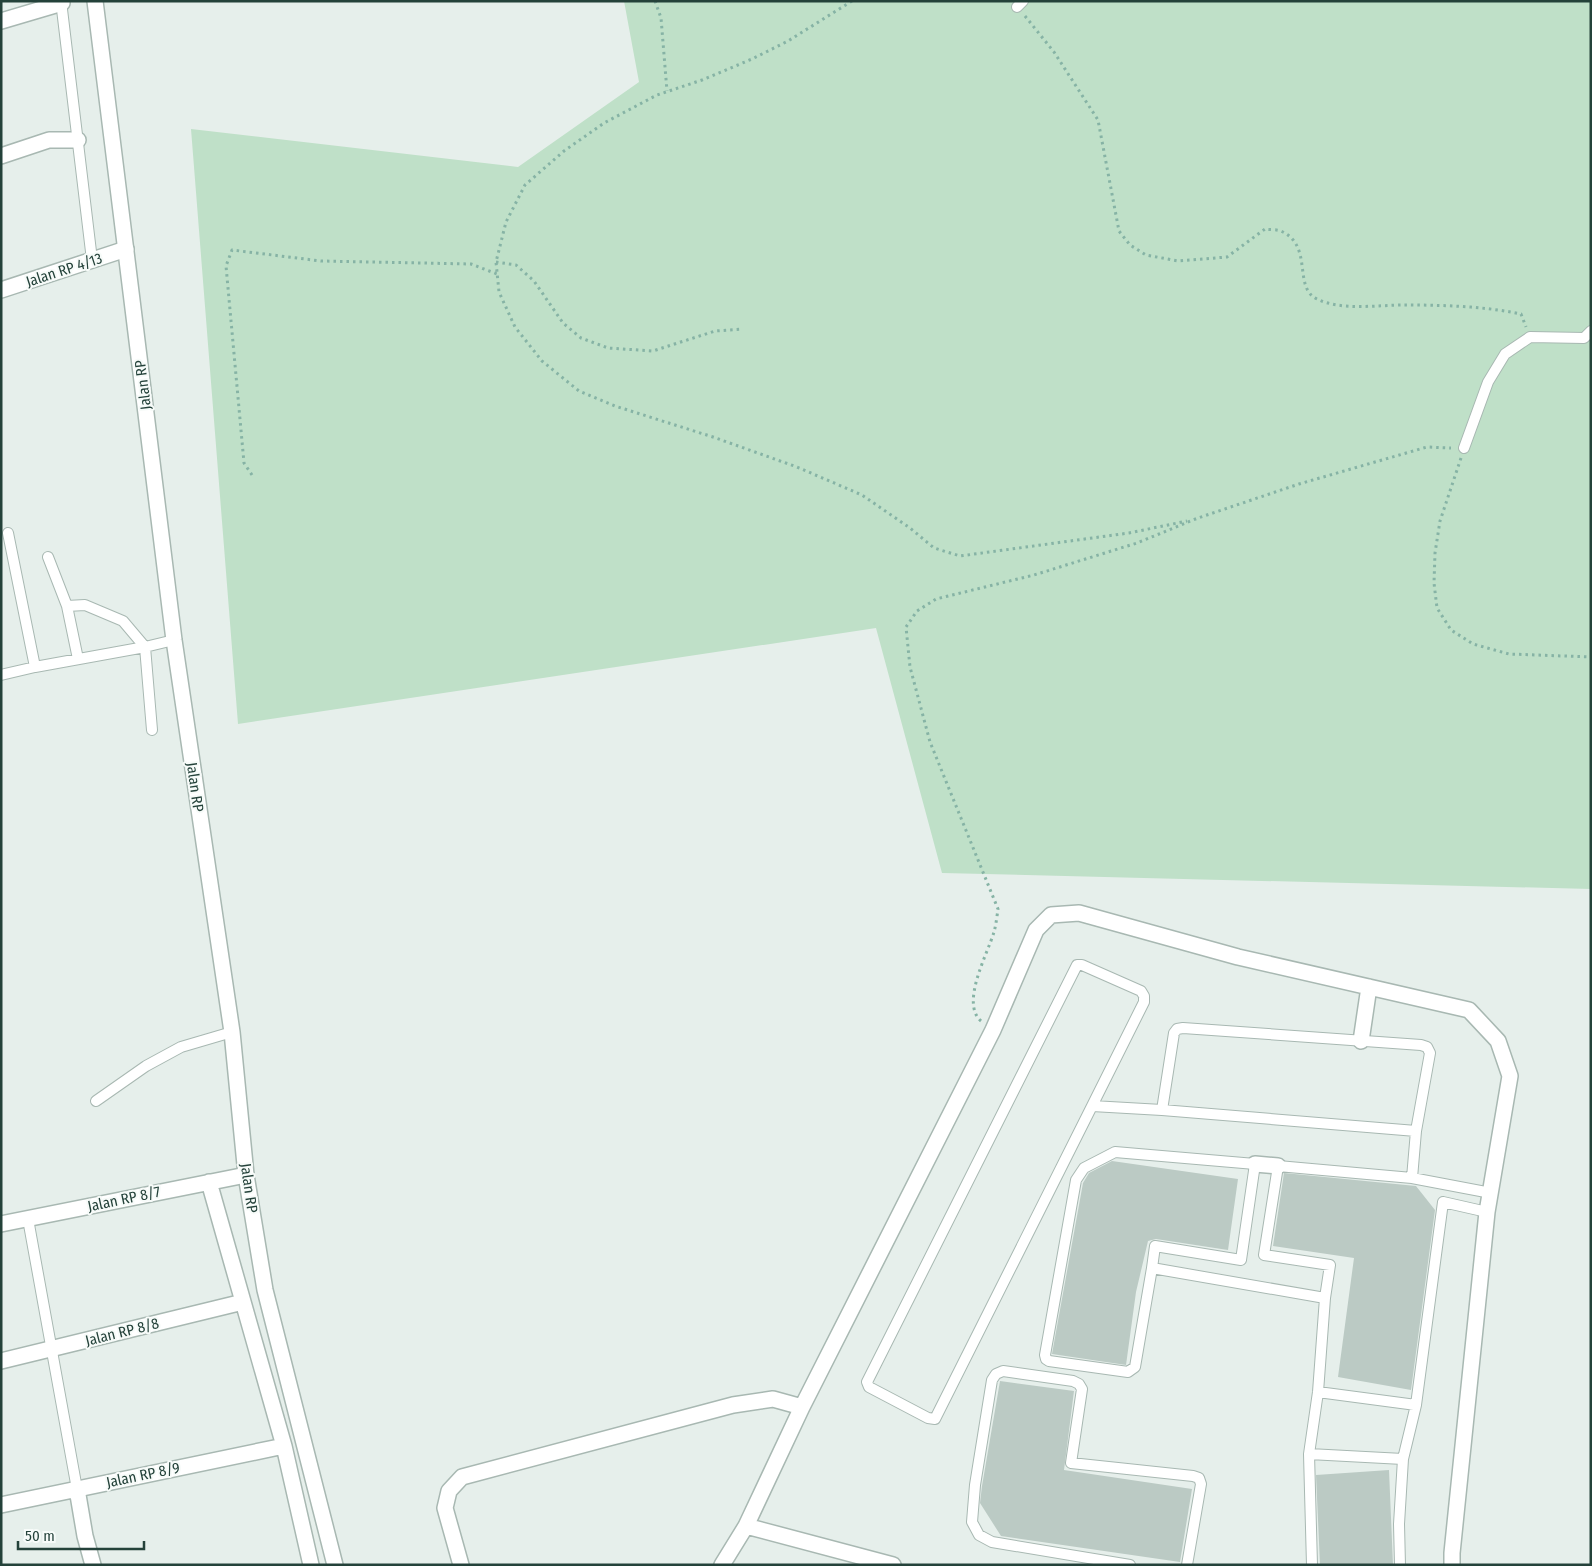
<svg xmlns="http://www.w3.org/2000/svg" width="1592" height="1566" font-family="'Fira Sans Condensed',sans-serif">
  <rect width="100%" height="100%" fill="#e6efeb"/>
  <path fill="#bfe0c8" d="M624,1H1591V889L942,873L876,628L238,724L191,129L518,167L639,82Z"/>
  <path fill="#bbcac4" d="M1112,1161L1238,1179L1228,1250L1156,1239L1148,1241L1136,1292L1126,1365L1052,1354L1083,1183L1089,1173Z
    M1284,1173L1416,1186L1435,1210L1411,1390L1338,1377L1354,1258L1273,1246Z
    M1000,1381L1074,1391L1064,1470L1192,1489L1180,1562L1001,1536L980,1503L982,1486Z
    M1389,1470L1393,1565H1320L1316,1475Z"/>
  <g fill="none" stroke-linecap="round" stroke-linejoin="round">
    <defs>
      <path id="service" d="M61,1L92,260
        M1017,7L1023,1
        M1464,448L1488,382L1505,354L1530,337L1584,338L1591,331
        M8,533L35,667L145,647L174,640
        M48,557L67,606L78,659
        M67,606L85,605L123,621L145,647L152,730
        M1,675L35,667
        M96,1101L146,1066L181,1047L232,1032
        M1092,1106L935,1419L928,1418L869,1387L867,1382L1077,965H1082L1141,991L1144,996V1002L1092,1106L1162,1110L1416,1131
        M1162,1110L1174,1033L1177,1029L1183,1028L1421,1045L1427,1047L1430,1053L1416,1131L1412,1178
        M28,1219L77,1489
        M1152,1268L1155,1246L1241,1260L1255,1164L1115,1152L1084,1168L1076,1180L1045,1355L1046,1359L1049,1361L1128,1372L1135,1367L1152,1268L1325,1298L1318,1392L1309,1454L1312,1565
        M1325,1298L1330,1265L1264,1255L1278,1166L1412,1178L1491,1193
        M1318,1392L1416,1405
        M1309,1454L1403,1459L1416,1405L1443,1202L1487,1212
        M1130,1565L992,1542L979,1535L972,1522L975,1485L992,1380L996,1374L1003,1371L1073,1381L1079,1384L1082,1389L1071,1463L1193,1476L1199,1478L1201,1484L1187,1565
        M1400,1565L1399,1524L1403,1459"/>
      <path id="minor" d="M1,21L62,3
        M1,156L49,140H78
        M1,290L126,249
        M1361,1041L1369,987
        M1255,1164L1278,1166
        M209,1182L284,1446L311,1565
        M1,1224L246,1175
        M1,1361L243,1302
        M77,1489L85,1536L93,1565
        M1,1505L284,1446
        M746,1526L893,1565
        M461,1565L445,1508L449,1491L462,1477L733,1405L773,1399L802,1407
        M722,1565L746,1526L802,1407L993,1030L1036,930L1051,915L1079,913L1238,957L1469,1010L1498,1041L1510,1076L1487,1212L1452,1553V1565"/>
      <path id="tertiary" d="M95,1L174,640L232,1032L246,1175L265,1290L335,1565"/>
    </defs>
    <use href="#service" stroke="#a8b8b2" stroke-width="12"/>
    <use href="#minor" stroke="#a8b8b2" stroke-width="18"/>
    <use href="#tertiary" stroke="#a8b8b2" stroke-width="18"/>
    <path stroke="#86b3a5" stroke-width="3" stroke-dasharray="2.5 4" stroke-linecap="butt" d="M655,1L661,18L667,91
      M852,1L788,41L752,59L702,80L657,95L604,123L564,151L525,185L506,222L496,262L499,292L515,327L542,361L579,391L615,406L713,437L797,467L862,495L910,528L934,548L960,556L1129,533L1187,521
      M1025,16L1054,52L1098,120L1119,231L1130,245L1146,255L1178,261L1227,257L1265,229C1270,230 1278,229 1283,232C1313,247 1293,288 1317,299C1341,311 1378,305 1404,305C1442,305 1483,306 1521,314L1526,327
      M496,262L516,265L534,281L563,323L581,338L608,348L653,351L715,331L743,329
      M1461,458L1440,521L1435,553L1434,583L1437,608L1451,630L1473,644L1509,654L1591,657
      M252,475L244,463L226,266L232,250L321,261L471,264L497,274
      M981,1021C960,1003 988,953 994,932C996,925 997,916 998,909L930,742L910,667L906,627L917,611L936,599L1034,575L1137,543L1198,518L1299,484L1427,447L1451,448"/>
    <use href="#service" stroke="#fff" stroke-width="10"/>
    <use href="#minor" stroke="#fff" stroke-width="15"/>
    <use href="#tertiary" stroke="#fff" stroke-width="15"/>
  </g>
  <g text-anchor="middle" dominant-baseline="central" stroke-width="4" stroke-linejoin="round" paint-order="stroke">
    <g font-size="15" fill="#24423a" stroke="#f7fbf9">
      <text transform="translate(64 270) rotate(-18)">Jalan RP 4/13</text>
      <text transform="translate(143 385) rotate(-97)">Jalan RP</text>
      <text transform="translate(195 787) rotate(82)">Jalan RP</text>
      <text transform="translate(249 1188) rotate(82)">Jalan RP</text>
      <text transform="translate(124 1199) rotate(-12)">Jalan RP 8/7</text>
      <text transform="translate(122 1332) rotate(-14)">Jalan RP 8/8</text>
      <text transform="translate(143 1475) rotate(-12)">Jalan RP 8/9</text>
    </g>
  </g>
  <rect width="1592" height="1566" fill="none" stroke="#24423a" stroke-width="5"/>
  <path d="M18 1541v8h126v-8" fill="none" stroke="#24423a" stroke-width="2.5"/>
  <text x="25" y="1541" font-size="15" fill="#24423a" stroke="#f7fbf9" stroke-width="4" paint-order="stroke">50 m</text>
</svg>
